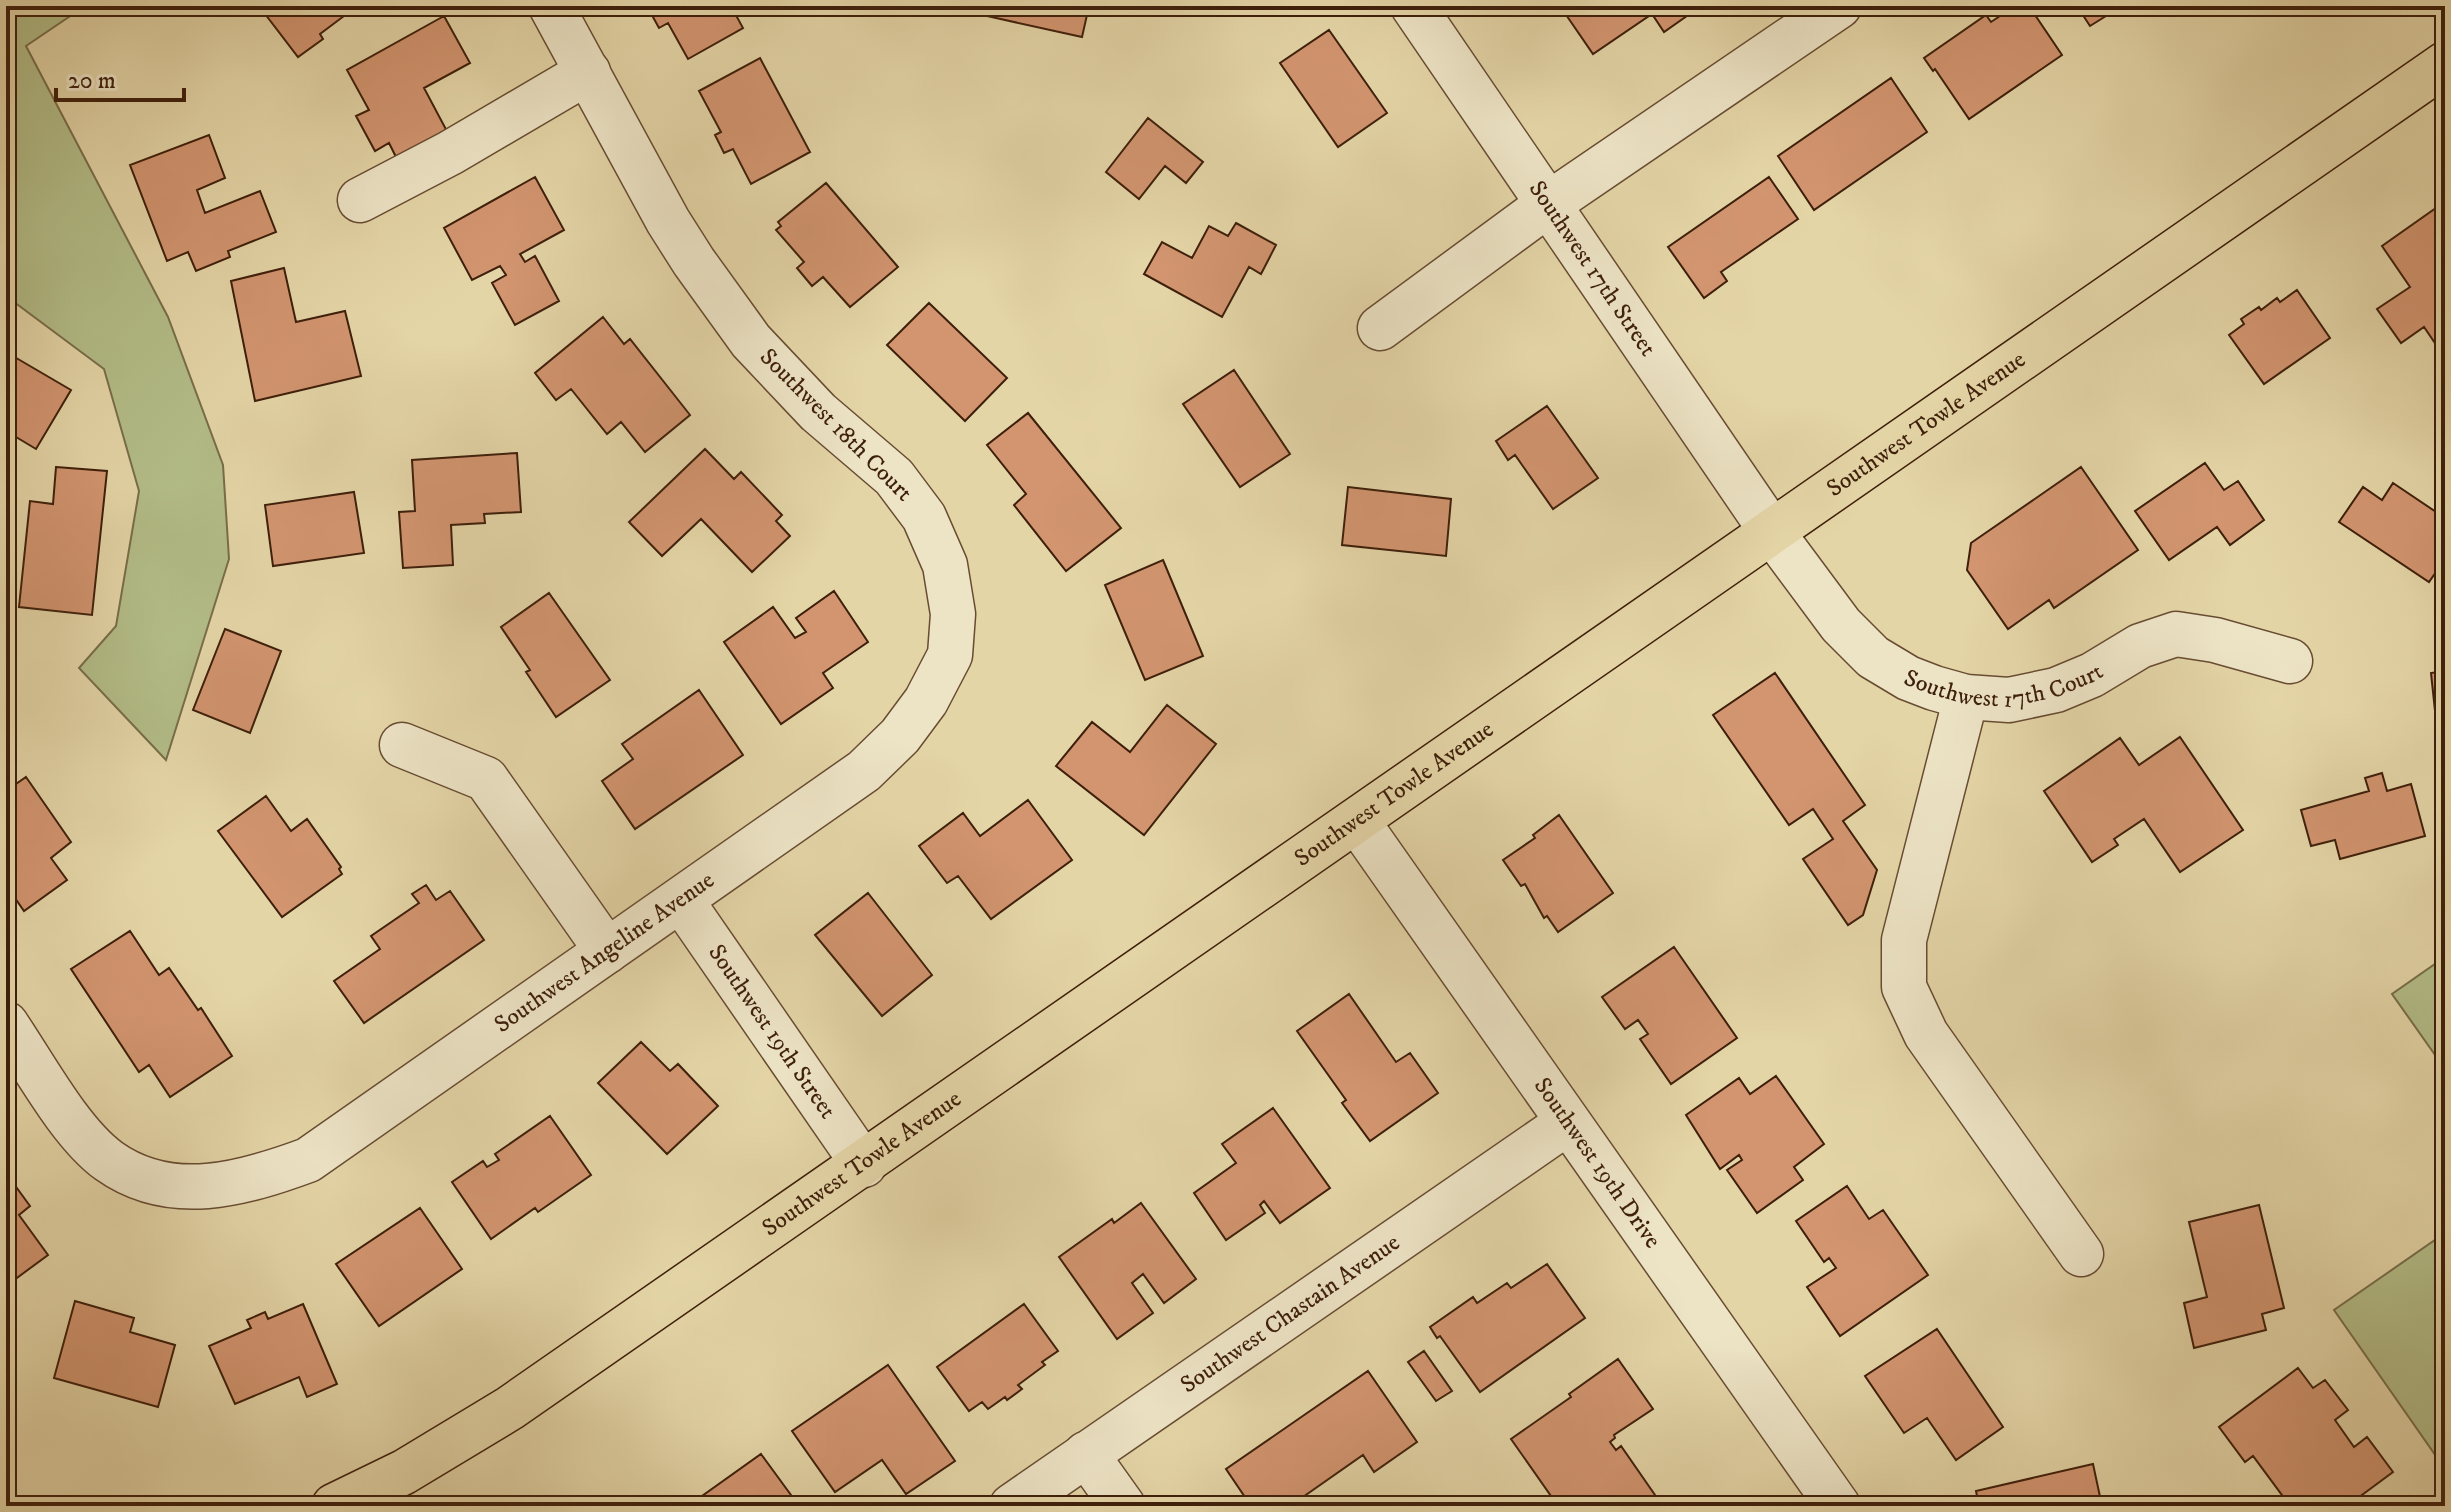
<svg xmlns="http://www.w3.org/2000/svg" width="2451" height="1512" font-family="'IM FELL DW Pica',serif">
  <rect width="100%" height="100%" fill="#e4d5a7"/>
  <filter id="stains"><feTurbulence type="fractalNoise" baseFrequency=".0025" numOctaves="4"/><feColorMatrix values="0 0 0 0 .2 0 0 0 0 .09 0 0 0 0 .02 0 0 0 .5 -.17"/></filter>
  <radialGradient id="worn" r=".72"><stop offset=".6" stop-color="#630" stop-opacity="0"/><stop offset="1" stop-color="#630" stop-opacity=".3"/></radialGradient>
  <path fill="#b3bd88" stroke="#786e4a" stroke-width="2" d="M6,6H85L26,46L168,317L223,465L229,559L166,760L79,668L116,626L139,491L104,369L6,296Z
    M2445,957V1069L2392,994Z
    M2445,1233V1469L2334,1310Z"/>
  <path fill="#d29570" stroke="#3e1f0b" stroke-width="2" d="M259,6H348L352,10L320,34L323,39L298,57Z
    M651,6H731L743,28L688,59L668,23L659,28L648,8Z
    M989,6H1089L1082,37L987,16Z
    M1560,6H1701L1664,32L1652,14L1593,54Z
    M2015,6H2029L2062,55L1969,119L1935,69L1933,71L1924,58L1986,15L1991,22Z
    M2077,6H2122L2090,26Z
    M444,16L470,63L424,88L449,135L399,163L389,143L375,151L356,116L369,110L347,70Z
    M1329,30L1387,113L1338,147L1280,63Z
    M760,58L810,152L751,184L733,149L724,153L715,135L721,132L699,91Z
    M1891,78L1927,132L1814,210L1778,156Z
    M1148,118L1203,162L1186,183L1165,166L1139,199L1106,172Z
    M209,135L225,178L197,190L205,213L260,191L276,232L228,251L230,257L196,271L188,252L167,261L130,165Z
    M535,177L564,230L520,254L525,262L535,256L559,301L515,325L492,283L506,275L500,266L472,280L444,228Z
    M1769,177L1798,219L1721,272L1727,281L1704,298L1668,247Z
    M826,183L898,267L850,307L823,277L812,286L797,268L804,262L776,230L781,226L778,222Z
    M2436,208L2445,221V358L2424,327L2401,343L2377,309L2410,287L2382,246Z
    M1236,223L1276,245L1261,274L1249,267L1222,317L1144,274L1162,242L1192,258L1209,226L1228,236Z
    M284,268L296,322L345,311L361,376L255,401L231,281Z
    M2297,290L2330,338L2264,384L2229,335L2244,324L2241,319L2259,307L2261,310L2277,298L2280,302Z
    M929,303L1007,378L965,421L887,345Z
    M603,317L624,344L630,339L690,415L645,452L621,422L607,434L571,389L556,400L535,373Z
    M6,352L71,390L36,449L6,431Z
    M1234,370L1290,454L1240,487L1183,404Z
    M1547,406L1598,478L1553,509L1515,455L1508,460L1496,441Z
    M1028,413L1121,528L1066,571L1014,505L1026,494L987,445Z
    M705,449L734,479L741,472L782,515L776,521L790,536L752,572L701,519L662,556L629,522Z
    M517,453L521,512L484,514L485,523L451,525L453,565L403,568L399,512L415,511L412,460Z
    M2205,463L2224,490L2238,481L2264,520L2230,545L2217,527L2169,560L2135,511Z
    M56,467L107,471L92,615L19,607L30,501L53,504Z
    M2081,467L2138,550L2054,608L2049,600L2008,629L1967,570L1971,543Z
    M2393,483L2445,518V559L2429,582L2339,522L2363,487L2382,500Z
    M1348,487L1451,499L1446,556L1342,545Z
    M354,492L364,553L273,566L265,505Z
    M1163,560L1203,656L1145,680L1105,585Z
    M834,591L868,642L823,673L833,688L781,724L724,642L773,607L795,638L806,632L796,618Z
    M549,593L610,680L556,717L526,672L530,670L501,627Z
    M225,629L281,651L250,733L193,710Z
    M2440,629H2445V739H2438L2431,673L2444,671Z
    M1775,673L1865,805L1843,821L1877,870L1863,915L1848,925L1803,859L1833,839L1813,809L1789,825L1713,715Z
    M699,690L743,755L635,829L602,781L633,759L622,744Z
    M1167,705L1216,744L1144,835L1056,766L1092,722L1130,752Z
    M2180,737L2243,830L2180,872L2144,819L2114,839L2118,845L2092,862L2044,791L2120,738L2139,765Z
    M2382,773L2387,791L2411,784L2425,836L2340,859L2335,840L2311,846L2301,810L2369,791L2365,778Z
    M26,777L71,842L51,858L67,880L24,911L6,885V791Z
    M266,796L291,831L307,819L341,867L339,869L342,874L282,917L218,831Z
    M1028,800L1072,860L991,919L958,876L947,883L919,846L963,813L980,836Z
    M1559,815L1613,893L1558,932L1547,916L1544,918L1525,884L1521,886L1503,860L1535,838L1533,835Z
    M426,885L436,900L450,891L484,940L364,1023L334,981L380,949L371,936L419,903L412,894Z
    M868,893L932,975L882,1016L815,935Z
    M130,931L159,975L169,968L198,1010L201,1008L232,1056L170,1097L149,1065L139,1072L71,969Z
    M1674,947L1737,1038L1671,1084L1640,1039L1648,1034L1638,1020L1625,1029L1602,997Z
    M1349,994L1396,1062L1410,1053L1438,1093L1370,1141L1342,1103L1346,1100L1297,1031Z
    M641,1042L670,1071L678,1064L718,1106L667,1154L598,1083Z
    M1776,1076L1824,1144L1794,1167L1803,1180L1757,1213L1727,1170L1742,1160L1739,1155L1720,1169L1686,1115L1739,1078L1750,1094Z
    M1273,1108L1330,1188L1280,1223L1264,1201L1260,1205L1265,1213L1226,1240L1194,1193L1236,1163L1222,1144Z
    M550,1116L591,1175L538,1212L535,1208L491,1239L452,1182L483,1161L487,1167L499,1160L495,1154Z
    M6,1173L30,1206L19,1215L48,1255L6,1286Z
    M1847,1186L1869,1219L1883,1210L1928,1275L1840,1336L1807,1287L1836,1268L1829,1258L1824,1262L1796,1221Z
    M1141,1203L1196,1279L1164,1303L1143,1274L1132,1283L1153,1313L1117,1339L1059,1257L1112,1219L1114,1223Z
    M2259,1205L2284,1308L2262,1314L2266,1330L2194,1348L2184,1303L2207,1297L2189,1222Z
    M420,1208L462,1269L379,1326L336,1264Z
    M1547,1264L1585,1318L1480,1392L1440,1336L1437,1338L1430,1327L1473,1297L1477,1303L1507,1283L1511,1288Z
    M75,1301L134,1318L130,1332L175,1345L158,1407L54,1378Z
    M303,1304L337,1384L307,1397L299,1377L235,1404L209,1346L251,1328L247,1320L265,1312L268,1319Z
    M1024,1304L1058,1351L1042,1362L1045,1365L1018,1385L1022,1389L1007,1400L1005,1397L988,1409L982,1402L969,1411L937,1367Z
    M1937,1329L2003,1427L1956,1460L1927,1418L1904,1433L1865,1376Z
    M1424,1351L1452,1391L1436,1401L1408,1362Z
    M1618,1359L1653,1409L1614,1435L1615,1438L1610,1442L1616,1450L1621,1446L1655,1495L1640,1506H1558L1511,1439L1571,1397L1569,1394Z
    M888,1365L955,1461L906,1494L882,1460L835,1492L792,1431Z
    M2298,1368L2313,1388L2325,1380L2348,1410L2335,1420L2354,1447L2367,1437L2393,1472L2347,1506H2290L2253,1456L2245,1462L2219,1427Z
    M1368,1371L1417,1442L1374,1472L1363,1455L1303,1497L1309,1506H1251L1226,1469Z
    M761,1454L799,1506H688Z
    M2093,1464L2102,1506H1979L1976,1491Z"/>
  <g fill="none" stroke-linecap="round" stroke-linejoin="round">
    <defs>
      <g id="minor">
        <path id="s1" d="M1413,6L1772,532L1841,625L1873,657L1908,678L1934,688L1966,697L2009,700L2056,690L2092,675L2140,646L2176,634L2215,640L2290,661"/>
        <path d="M360,200L450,153L588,72"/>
        <path d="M1380,328L1547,205L1839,6"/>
        <path d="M1966,697L1904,940V987L1926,1034L2081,1254"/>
        <path d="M402,745L486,779L607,951"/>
        <path id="s2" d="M1357,821L1838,1506"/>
        <path id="s3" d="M681,900L864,1165"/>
        <path id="s4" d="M6,1024C34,1065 70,1133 109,1161C171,1205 243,1184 308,1160L864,771L900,736L926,701L950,655L953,614L945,565L924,517L894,477L818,412L751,341L694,262L668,221L551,6"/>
        <path d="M1086,1454L1123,1506"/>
        <path id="s5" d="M1012,1506L1567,1123"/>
      </g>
      <g id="major">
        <path id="s6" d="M334,1506L404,1472L510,1408L2445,64"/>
      </g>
    </defs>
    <use href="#minor" stroke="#684c32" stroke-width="47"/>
    <use href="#major" stroke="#3e1f0b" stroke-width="47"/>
    <use href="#minor" stroke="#ede4c6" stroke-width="44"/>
    <use href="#major" stroke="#e4d5a7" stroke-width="44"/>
  </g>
  <g text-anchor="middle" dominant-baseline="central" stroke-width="6" stroke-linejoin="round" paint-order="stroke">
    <g font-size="24" fill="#3e1f0b" stroke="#ede4c6">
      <text stroke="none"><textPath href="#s1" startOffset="318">Southwest 17th Street</textPath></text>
      <text stroke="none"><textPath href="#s6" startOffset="1926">Southwest Towle Avenue</textPath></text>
      <text transform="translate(836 425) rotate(45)">Southwest 18th Court</text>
      <text stroke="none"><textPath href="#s1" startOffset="938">Southwest 17th Court</textPath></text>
      <text stroke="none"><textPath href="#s6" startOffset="1278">Southwest Towle Avenue</textPath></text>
      <text stroke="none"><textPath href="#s4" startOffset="742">Southwest Angeline Avenue</textPath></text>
      <text stroke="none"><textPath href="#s3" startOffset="160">Southwest 19th Street</textPath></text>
      <text stroke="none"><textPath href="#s6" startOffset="630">Southwest Towle Avenue</textPath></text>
      <text stroke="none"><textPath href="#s2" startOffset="418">Southwest 19th Drive</textPath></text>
      <text stroke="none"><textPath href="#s5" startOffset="338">Southwest Chastain Avenue</textPath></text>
    </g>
  </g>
  <rect width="2451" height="1512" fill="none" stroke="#e4d5a7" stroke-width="32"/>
  <rect x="8" y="8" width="2435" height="1496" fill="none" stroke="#3e1f0b" stroke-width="4"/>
  <rect x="16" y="16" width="2419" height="1480" fill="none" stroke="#3e1f0b" stroke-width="2"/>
  <path d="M56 88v12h128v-12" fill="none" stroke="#3e1f0b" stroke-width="4"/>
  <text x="68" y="88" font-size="24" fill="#3e1f0b" stroke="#ede4c6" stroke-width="6" paint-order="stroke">20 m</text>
  <rect width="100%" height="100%" filter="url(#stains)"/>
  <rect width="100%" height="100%" fill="url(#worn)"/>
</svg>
